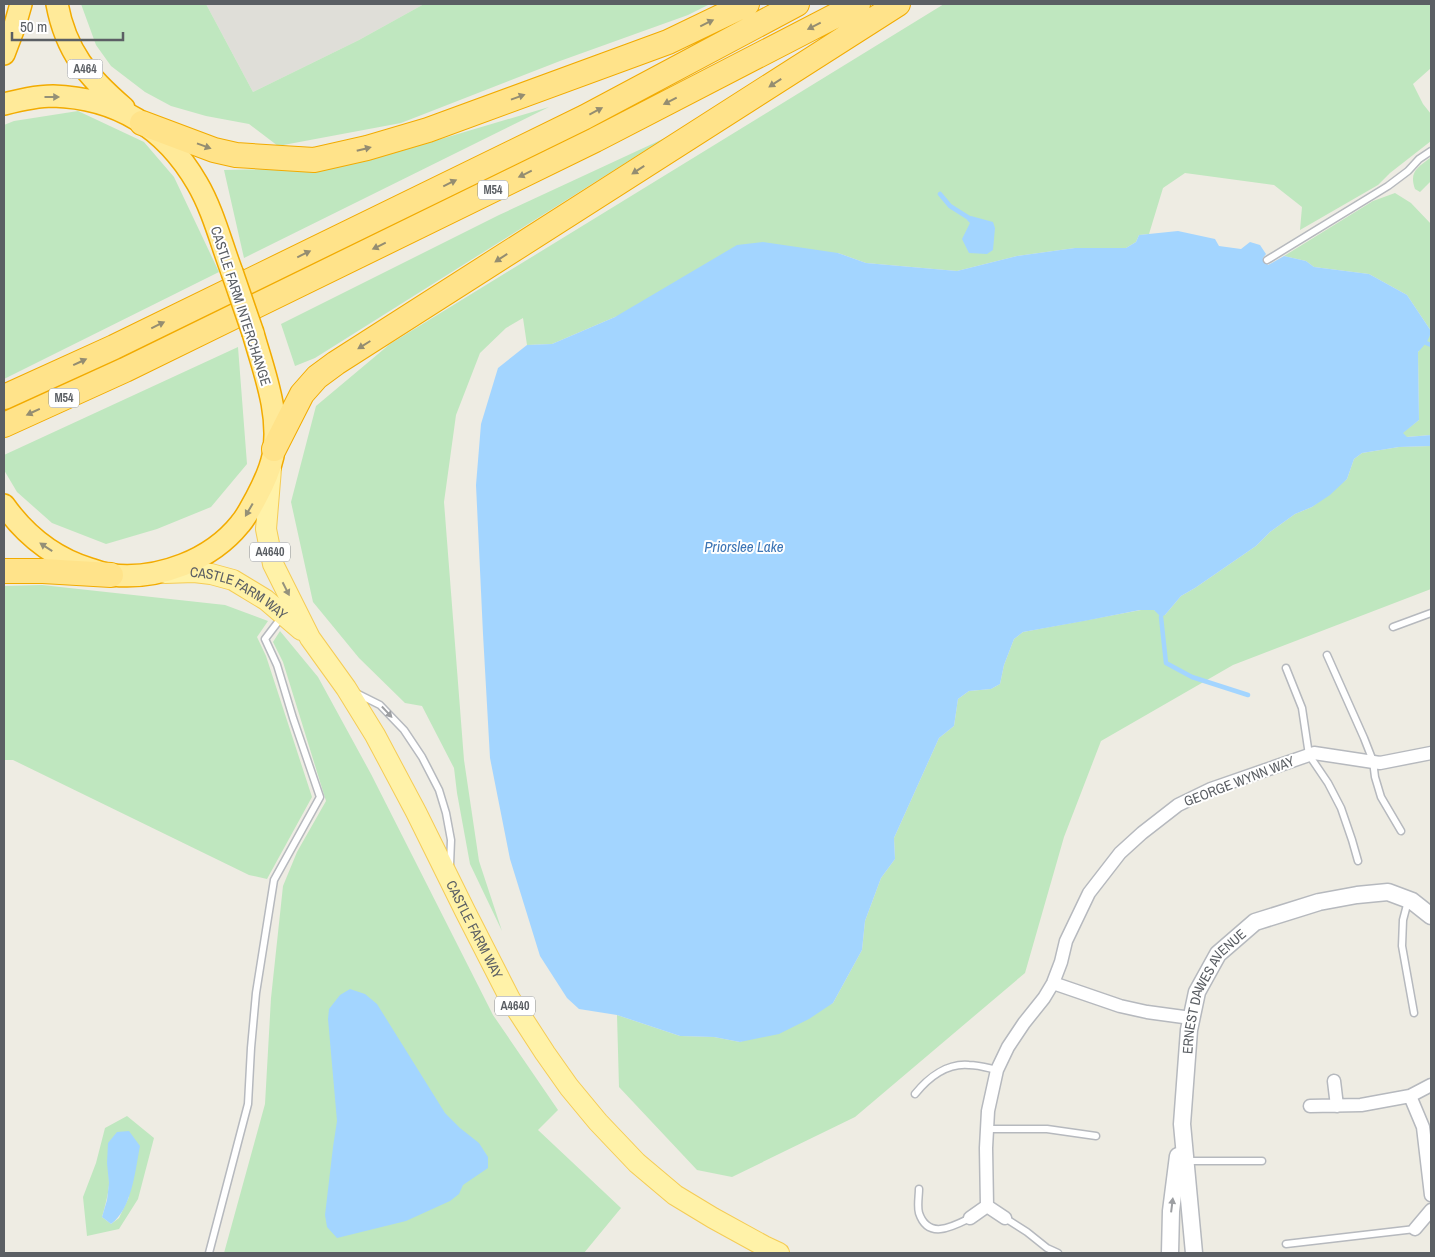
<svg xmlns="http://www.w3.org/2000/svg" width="1435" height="1257" viewBox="0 0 1435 1257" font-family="'Archivo Narrow',sans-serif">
<rect width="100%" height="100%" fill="#eeece3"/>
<path fill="#dfded8" d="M206 4H424L359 40 253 92Z"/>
<path fill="#bfe7bf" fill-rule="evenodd" d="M81 4H206L253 92 359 40 424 4H710L688 15 560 61 401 123 278 146 249 124 206 116 171 106 145 92 111 66 96 45Z
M944 4H1431V68L1413 84 1423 104 1431 114V141L1390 173 1378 185 1300 230 1302 207 1274 185 1185 173 1163 188 1149 234 1139 235 1136 242 1126 248H1075L1017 256 957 271 866 263 838 253 615 317 552 344 527 345 523 318 506 328 480 353 456 415 444 502 464 760 479 861 502 931 470 864 457 793 454 768 422 706 405 703 359 658 313 602 291 502 316 406 390 344Z
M549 107 244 258 224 170 323 168 367 161Z
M78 111 144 142 174 177 219 272 4 379V125L14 121Z
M665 138 315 358 295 366 281 324 499 215Z
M1430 158H1431V181L1420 192 1415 189C1409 172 1417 168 1430 158Z
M1395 193 1411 203 1431 224V331L1407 295 1369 274 1314 267 1306 261 1284 256 1373 201Z
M1431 333V435L1406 437 1402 433 1419 420 1418 352Z
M238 347 247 464 211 507 157 529 106 544 52 523 17 492 4 470V455Z
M1431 446V589L1233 665 1101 741 1064 837 1025 973 855 1117 732 1177 697 1170 619 1087 617 1015 680 1036 714 1037 740 1042 833 1003 862 950 865 921 881 878 895 859 894 838 939 738 954 726 958 699 969 691 991 689 1000 684 1004 665 1014 639 1023 632 1141 610H1154L1165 615 1181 596 1195 588 1256 546 1270 532 1295 514 1312 507 1347 479 1354 459 1362 453 1399 447Z
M42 585 225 605 268 621 257 637 266 656 312 797 267 879 249 875 13 760H4V586Z
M280 631 318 677 371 774 493 1015 558 1110 538 1130 621 1208 584 1253H224L265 1104 271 998 283 886 297 852 326 801 283 662 273 642Z
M127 1116 154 1138 138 1199 119 1229 87 1236 83 1197 96 1163 105 1128ZM108 1143 129 1197 119 1218 111 1224 102 1217C105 1206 108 1196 109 1185 109 1171 108 1157 108 1143Z"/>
<path fill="#a3d5ff" d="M971 216 993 222 995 228 993 250 987 254 969 253 962 239 970 223 967 220Z
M1178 231 1215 239 1219 246 1241 249 1250 242 1260 245 1266 254 1263 258 1268 265 1284 256 1306 261 1314 267 1369 274 1407 295 1431 331C1430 339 1424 346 1418 352L1419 420 1403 433 1407 437 1431 435V446L1399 447 1362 453 1354 459 1347 479 1330 495 1312 507 1295 514 1270 532 1256 546 1195 588 1181 596 1165 615 1161 617 1154 610H1140L1084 621 1023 632 1014 639 1004 665 1000 684 991 689 969 691 958 699 954 726 939 738 894 838 895 859 881 878 865 921 862 950 833 1003 809 1019 779 1034 740 1042 714 1037 680 1036 617 1015 579 1009 567 998 540 956 510 859 490 758 483 634 476 485 481 424 498 368 527 345 552 344 615 317 737 245 763 242 838 253 866 263 957 271 1017 256 1075 248H1126L1136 242 1139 235Z
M350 989 365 994 377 1004 445 1113 460 1128 479 1143 488 1157V1168L463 1185 459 1194 450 1201 406 1221 337 1238 327 1227 325 1215 333 1147 337 1121 328 1019 329 1009 340 995Z
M129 1131 140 1146C135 1171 132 1209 111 1224L102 1217 107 1200 109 1183 107 1163 108 1143 117 1132Z"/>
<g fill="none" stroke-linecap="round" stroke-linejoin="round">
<path stroke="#a3d5ff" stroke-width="4.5" d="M940 194 950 206 969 218
M1426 343 1431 345
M1161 617 1166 663 1192 677 1248 695"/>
<defs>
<path id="service" d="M1267 260 1388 186 1408 171 1419 159 1431 151
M1393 627 1431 613
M1327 655 1364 738 1373 761 1375 777 1381 797 1401 831
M1286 668 1302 708 1309 755 1328 783 1341 808 1352 840 1358 861
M356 693 380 705 404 730 422 757 439 790 446 813 451 840 450 865
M1408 901 1403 920 1402 946 1414 1013
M915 1094C928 1078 947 1063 969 1065 979 1065 988 1068 997 1070
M987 1129H1047L1096 1136
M1186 1161H1262
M919 1189C919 1196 917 1206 919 1213 928 1240 952 1227 970 1218
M1005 1218 1027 1232 1047 1248 1058 1253
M1286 1244 1415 1229
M209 1253 248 1104 251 1048 256 993 274 880 320 797 293 718 277 665 265 639 281 618"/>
<path id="minor" d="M1053 983 1120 1006 1147 1012 1191 1018
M1334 1081 1337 1106
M1410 1096 1423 1127 1431 1195
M1310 1106 1361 1105 1410 1096 1431 1085
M987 1206 986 1148 988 1111 997 1070 1008 1047 1024 1023 1044 998 1053 983 1061 962 1066 941 1089 893 1120 853 1142 833 1178 805 1211 789 1309 755 1314 753 1380 763 1431 753
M970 1218 987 1206 1005 1218
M1415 1229 1431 1210"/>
<g id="tertiary">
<path d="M1170 1253 1171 1211 1178 1156"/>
<path id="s1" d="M1194 1253 1182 1124 1189 1030 1197 992 1218 954 1255 922 1319 902 1357 895 1388 892 1412 901 1431 916"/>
</g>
<g id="primary">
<path id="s2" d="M271 469 266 529 273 564 310 638 346 688 375 735 416 812 465 911 510 999 545 1053 569 1087 598 1122 637 1163 675 1195 713 1218 764 1246 779 1253"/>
<path id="s3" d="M165 573 194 572 211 574 233 580 266 600 301 630"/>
</g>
<path id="trunk" d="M57 4C66 52 88 77 124 108
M4 54 15 25 21 4
M4 104C20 100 36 96 53 96 117 98 165 128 197 183 213 210 221 243 232 272
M4 505C26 536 54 558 90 569 97 571 105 574 112 575 159 580 211 560 240 524 247 516 251 507 256 498 263 485 270 470 273 456 281 415 264 372 253 333"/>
<path id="motorway" d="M142 123 214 150 236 155 314 160 367 148 428 130 668 42 747 4
M4 397 114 347 585 117 797 4
M4 425 125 370 595 140 858 4
M274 449 302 394 317 377 336 363 898 4
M4 571H43L111 575"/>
</defs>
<use href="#service" stroke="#b6b9be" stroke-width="9"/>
<use href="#minor" stroke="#b6b9be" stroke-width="15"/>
<use href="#tertiary" stroke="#b6b9be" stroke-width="19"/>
<use href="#primary" stroke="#f5cc55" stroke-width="22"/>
<use href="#trunk" stroke="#f2ab00" stroke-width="24"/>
<use href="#motorway" stroke="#f2ab00" stroke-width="26"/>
<use href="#service" stroke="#fff" stroke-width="6"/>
<use href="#minor" stroke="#fff" stroke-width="12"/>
<use href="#tertiary" stroke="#fff" stroke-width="16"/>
<use href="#primary" stroke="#fff2a8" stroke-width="20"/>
<use href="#trunk" stroke="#ffea99" stroke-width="21"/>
<use href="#motorway" stroke="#ffe38a" stroke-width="24"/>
<defs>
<path id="trunk-bridge" d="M232 272 253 333"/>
</defs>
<use href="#trunk-bridge" stroke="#f2ab00" stroke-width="24" stroke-linecap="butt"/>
<use href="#trunk-bridge" stroke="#ffea99" stroke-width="21"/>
</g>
<defs><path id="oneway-solid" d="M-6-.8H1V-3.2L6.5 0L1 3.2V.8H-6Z" transform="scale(1.25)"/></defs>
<g fill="#948d71">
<use href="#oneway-solid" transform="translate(707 23) rotate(-26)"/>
<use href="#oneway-solid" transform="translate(814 26) rotate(153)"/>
<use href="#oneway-solid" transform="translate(775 83) rotate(147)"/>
<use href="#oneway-solid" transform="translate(518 97) rotate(-20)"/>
<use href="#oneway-solid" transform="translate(670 101) rotate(153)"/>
<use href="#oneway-solid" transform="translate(596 111) rotate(-28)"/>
<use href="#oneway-solid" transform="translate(204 146) rotate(20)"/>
<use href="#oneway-solid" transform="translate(364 149) rotate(-14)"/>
<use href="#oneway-solid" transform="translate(638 170) rotate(147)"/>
<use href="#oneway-solid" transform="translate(525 174) rotate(154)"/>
<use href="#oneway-solid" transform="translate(450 183) rotate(-26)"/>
<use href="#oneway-solid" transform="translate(379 246) rotate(154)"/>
<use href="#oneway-solid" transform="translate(304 254) rotate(-26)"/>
<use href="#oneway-solid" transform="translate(501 258) rotate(147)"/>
<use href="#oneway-solid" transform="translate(158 325) rotate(-26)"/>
<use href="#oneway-solid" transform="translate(364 345) rotate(148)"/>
<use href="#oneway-solid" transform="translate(80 362) rotate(-25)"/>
<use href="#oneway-solid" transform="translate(33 412) rotate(155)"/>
</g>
<g fill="#949077">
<use href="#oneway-solid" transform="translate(52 97)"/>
<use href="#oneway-solid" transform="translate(249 510) rotate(120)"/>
<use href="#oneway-solid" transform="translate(46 547) rotate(-147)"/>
</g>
<use fill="#94927c" href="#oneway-solid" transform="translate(286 589) rotate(63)"/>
<g fill="#9d9fa2">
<use href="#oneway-solid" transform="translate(387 712) rotate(47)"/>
<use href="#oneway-solid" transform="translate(1172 1205) rotate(-83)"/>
</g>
<g text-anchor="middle" stroke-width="4" stroke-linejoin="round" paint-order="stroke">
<g fill="#fff" stroke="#8c8f92" stroke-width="1">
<rect x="67.5" y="59.5" width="35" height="19" rx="4"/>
<rect x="478" y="180.5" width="30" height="19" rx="4"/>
<rect x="49" y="388.5" width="30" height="19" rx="4"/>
<rect x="250" y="542.5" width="40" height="19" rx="4"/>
<rect x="495" y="996.5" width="40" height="19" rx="4"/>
</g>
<g font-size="12" font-weight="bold" fill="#5b5f64">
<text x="85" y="73">A464</text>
<text x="493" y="194">M54</text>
<text x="64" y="402">M54</text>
<text x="270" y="556">A4640</text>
<text x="515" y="1010">A4640</text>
</g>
<g font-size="14" fill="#5b5f64" stroke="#fff">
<text transform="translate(241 306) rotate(72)" y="5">CASTLE FARM INTERCHANGE</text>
<text dy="5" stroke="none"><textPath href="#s3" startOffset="79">CASTLE FARM WAY</textPath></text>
<text transform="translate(1239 781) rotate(-21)" y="5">GEORGE WYNN WAY</text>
<text dy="5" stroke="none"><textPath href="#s2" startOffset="514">CASTLE FARM WAY</textPath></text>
<text dy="5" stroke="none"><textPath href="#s1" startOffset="270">ERNEST DAWES AVENUE</textPath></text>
</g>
<g font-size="15" font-style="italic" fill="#3c75b5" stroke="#fff">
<text x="744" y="552">Priorslee Lake</text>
</g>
</g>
<rect width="1435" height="1257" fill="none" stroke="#5b5f64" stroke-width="10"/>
<path d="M12 32v8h111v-8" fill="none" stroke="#5b5f64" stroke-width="2.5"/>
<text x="20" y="32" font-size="15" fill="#5b5f64" stroke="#ffffff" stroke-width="4" paint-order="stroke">50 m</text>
</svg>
